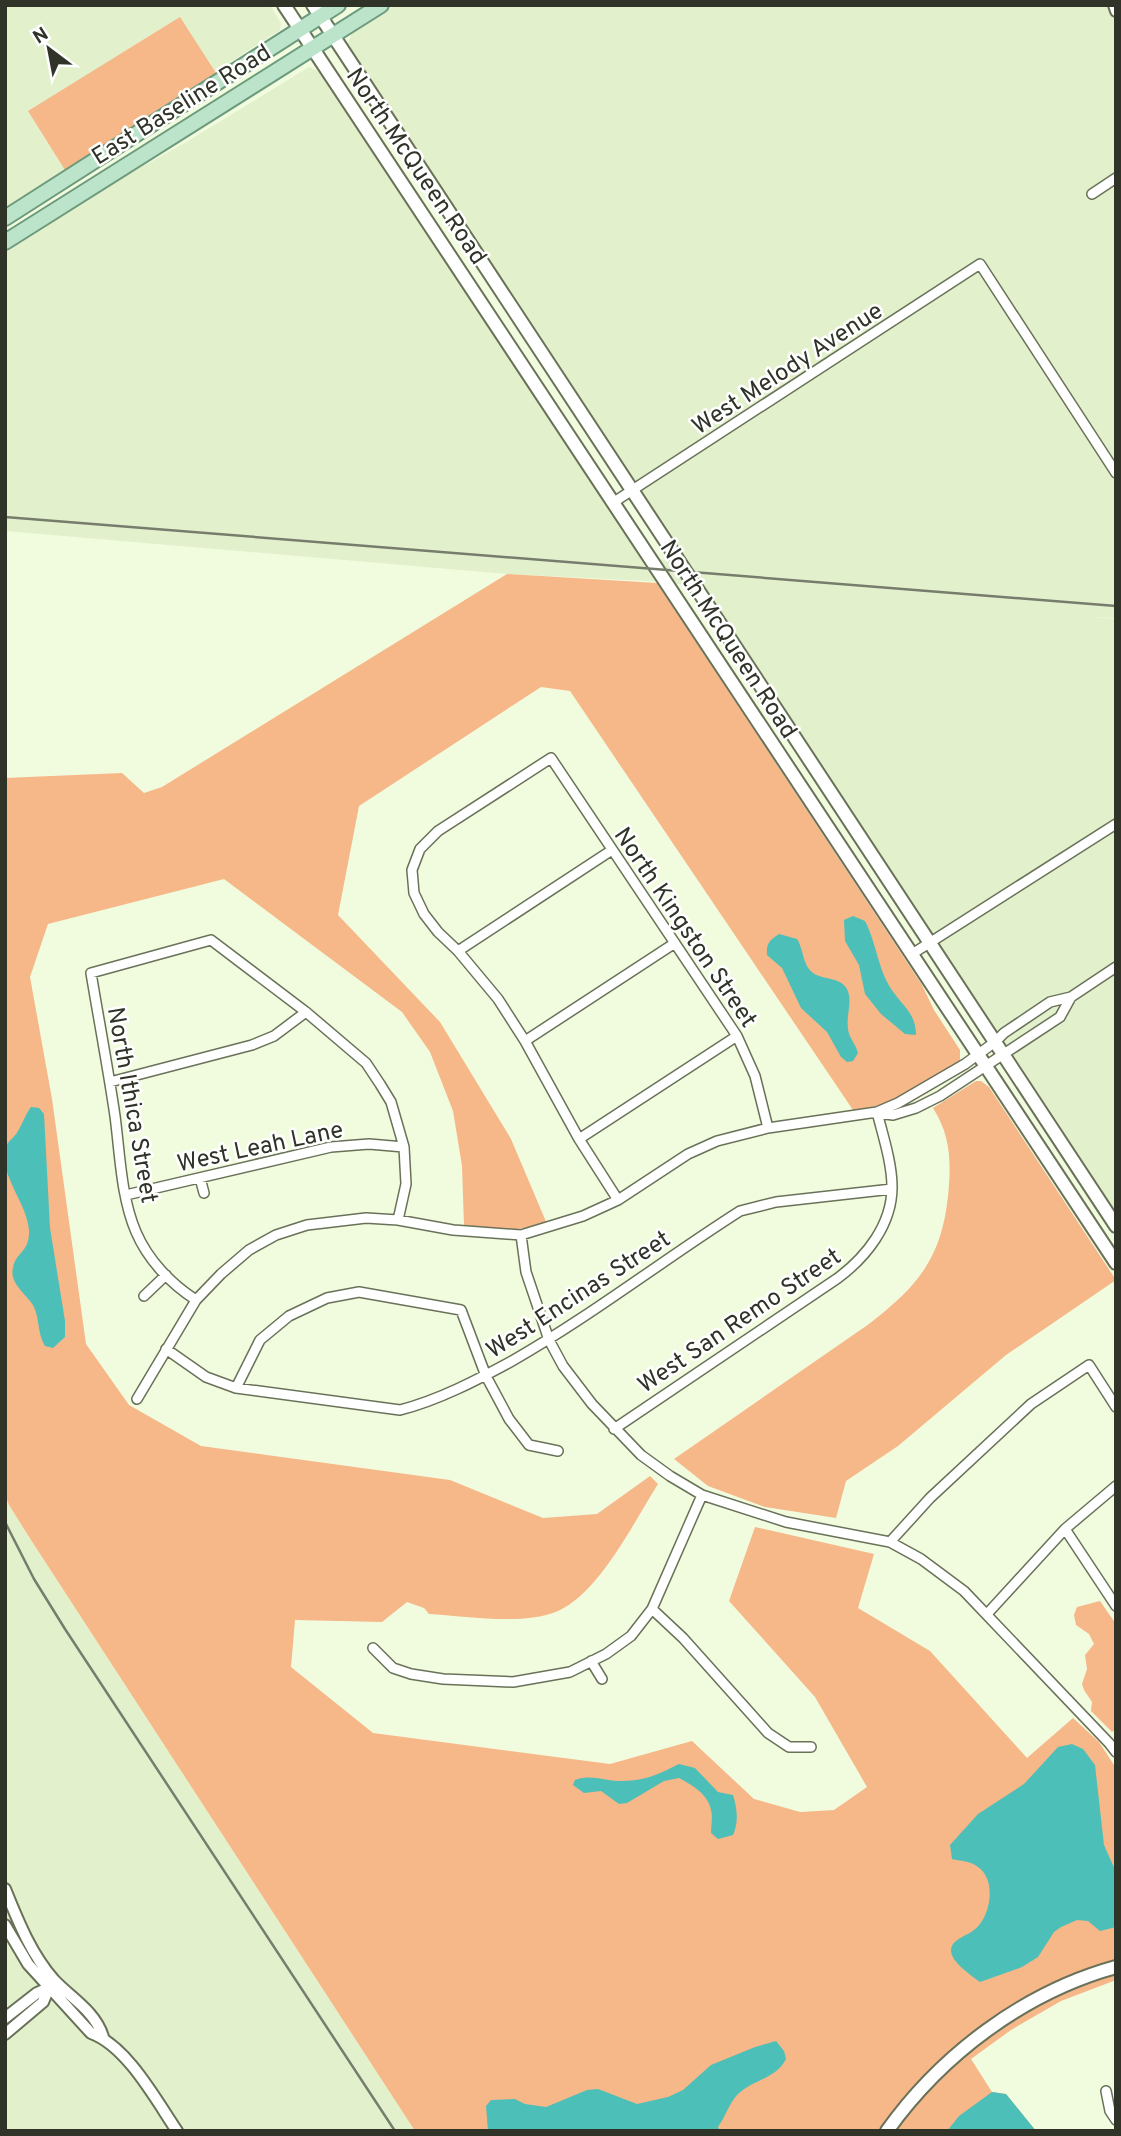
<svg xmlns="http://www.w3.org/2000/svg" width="1121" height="2136" viewBox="0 0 1121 2136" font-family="Overpass,sans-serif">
<rect width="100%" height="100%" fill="#f1fcdf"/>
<path fill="#e3f0cc" d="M5 5H270L281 23 280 30 5 209Z
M395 5H1116V618L1087 617 1116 619V1211L705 587 648 581 507 574 5 531V251L108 186 188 141 309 67 318 71 641 558 687 561 350 50 348 43 352 33Z
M5 1494 9 1505 31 1540 415 2131H5Z"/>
<path fill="#f6b789" d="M180 17 216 73 65 170 28 111Z
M507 574 657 583 922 985 934 1010 960 1050V1062L901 1098 877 1106 853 1110 570 691 541 687 359 806 338 915 440 1022 511 1139 547 1224 505 1231 464 1225 462 1166 453 1111 430 1052 402 1012 224 879 48 924 30 977 52 1099 86 1344 129 1405 201 1446 450 1480 543 1518 597 1514 650 1476 658 1484C634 1522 599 1593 558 1611 524 1626 466 1616 429 1614L424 1608 407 1602 382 1622 295 1620 291 1667 373 1733 610 1764 692 1741 754 1799 800 1812 834 1810 867 1787 815 1697 729 1601 755 1527 874 1554 858 1608 930 1651 1027 1758 1073 1718 1099 1742 1116 1768V1980L1061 2001 1011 2030 971 2059 992 2092 1006 2094 1036 2131H415L31 1540 9 1505 5 1494V778L122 773 144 793 162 787Z
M976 1081H981L989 1087 1116 1280 1006 1355 898 1446 846 1481 836 1518 765 1507 708 1486 674 1459 869 1324C922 1283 944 1254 949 1185 951 1157 949 1133 933 1108Z
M1100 1601 1116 1624V1729L1112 1732 1091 1711 1092 1702 1084 1690 1082 1684 1087 1669 1085 1655 1094 1644 1089 1634 1076 1625 1074 1615 1077 1607Z"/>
<path fill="#4cbfb8" d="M853 916 865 921C877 944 878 972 894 993 905 1008 916 1015 916 1035L905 1034 881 1014 865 994 859 965 845 941 844 920Z
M779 934 797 939C804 950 802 964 813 973 823 980 841 977 847 989 853 1002 846 1014 848 1028 848 1037 856 1044 858 1053L853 1061 847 1062 841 1057 827 1032 801 1008 782 968 767 955C766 943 770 940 779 934Z
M31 1107 39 1108 44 1114 50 1228 65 1321V1337L53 1348 45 1346C37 1333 40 1318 33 1305 26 1294 9 1283 13 1268 16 1251 30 1253 29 1230 27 1203 0 1177 5 1148 7 1142 15 1137 18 1131 23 1123 25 1115 31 1107Z
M1072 1744 1083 1749 1095 1765 1104 1845 1116 1872V1927L1100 1931 1088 1921 1077 1920 1061 1927 1054 1932 1038 1957 1022 1967 980 1982C971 1975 952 1963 951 1951 951 1939 967 1936 974 1930 991 1917 997 1880 978 1867 971 1861 960 1861 952 1859L950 1845 978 1814 1024 1784 1058 1747Z
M679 1764 695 1768 718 1792 733 1795C737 1808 739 1822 733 1835L718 1839 711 1833C711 1826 713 1817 711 1810 708 1794 692 1785 679 1778L664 1781 627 1803 619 1804 601 1791 584 1793 573 1785 575 1780C591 1774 603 1781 620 1781 645 1781 657 1775 679 1764Z
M776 2041 784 2051 786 2059C776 2079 754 2079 738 2094 729 2103 726 2116 718 2127L720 2131H488L486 2106 491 2100 515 2099 525 2104 546 2107 587 2090 598 2089 637 2104 668 2097 683 2090 711 2065 755 2047Z
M992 2092 1006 2094 1036 2131H947L959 2116Z"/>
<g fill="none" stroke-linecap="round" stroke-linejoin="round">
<defs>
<path id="minor" d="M1092 194 1116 178
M614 502 980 264 1116 473
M458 951 612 850
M912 954 1116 824
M525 1041 675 943
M110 1082 252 1045 274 1036 306 1012
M878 1113 893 1115 916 1108 940 1096 1060 1017 1071 997
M579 1139 737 1036
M200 1178 204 1193
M126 1195 331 1147 369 1144 404 1147
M618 1200 579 1139 525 1041 498 999 458 951 438 932 424 914 414 893 412 870 420 849 438 831 551 758 737 1036 755 1076 768 1128
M521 1235 526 1272 549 1340 563 1366 592 1404 641 1455 670 1476 702 1495 786 1522 890 1542 921 1559 964 1591 1109 1743 1116 1752
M144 1296 166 1275
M196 1300C171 1284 148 1260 136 1232 121 1197 120 1154 115 1116 108 1068 99 1021 91 973L211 940 306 1012 366 1063 380 1084 391 1102 404 1147 406 1184 398 1220
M166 1349 206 1377 236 1388 400 1410C439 1400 477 1380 512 1361 591 1316 663 1260 740 1211L776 1202 892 1189
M236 1388 260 1340 289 1316 327 1298 359 1292 461 1310 486 1376 509 1419 529 1445 558 1451
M137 1399 196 1300 221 1274 249 1250 276 1235 307 1225 366 1218 398 1220 453 1230 521 1235 583 1216 618 1200 688 1154 717 1141 768 1128 877 1112 898 1103 965 1064 995 1042 1004 1033 1050 1002 1071 997 1116 967
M614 1429 838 1278C866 1257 892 1225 892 1187 892 1163 883 1136 877 1112
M1065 1529 1116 1606
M890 1542 930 1498 1031 1404 1089 1365 1116 1407
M652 1609 683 1638 768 1733 789 1747H811
M987 1614 1065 1529 1116 1486
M373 1648 393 1668 411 1674 443 1679 513 1682 570 1672 606 1654 631 1636 652 1609 702 1495
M591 1661 602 1679
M1106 2091 1110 2111 1116 2120"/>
<path id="tertiary" d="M1114 5 1116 11
M5 1889C18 1921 31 1954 54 1980 71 1998 96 2012 103 2037
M5 1925 28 1964 91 2033C127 2046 156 2100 177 2131
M5 2018 37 1993 48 1988
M5 2034 43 2002 50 1985"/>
<path id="secondary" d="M284 5 1116 1263
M313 5 1116 1226
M887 2131C942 2054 1025 1992 1116 1967"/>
<path id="primary" d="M5 218 338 5
M5 242 381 5"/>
</defs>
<use href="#minor" stroke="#697259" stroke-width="12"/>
<use href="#tertiary" stroke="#697259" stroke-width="14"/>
<use href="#secondary" stroke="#697259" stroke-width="16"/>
<use href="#primary" stroke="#6d9a7c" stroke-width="18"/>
<use href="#minor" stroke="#fff" stroke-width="9"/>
<use href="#tertiary" stroke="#fff" stroke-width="10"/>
<use href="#secondary" stroke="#fff" stroke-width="12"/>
<use href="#primary" stroke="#bce4cb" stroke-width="14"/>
<path stroke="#777d6c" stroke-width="2.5" d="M5 517 1116 606
M5 1522 34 1579 65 1629 395 2131"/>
</g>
<g text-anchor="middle" stroke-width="5" stroke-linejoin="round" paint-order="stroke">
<g font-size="24" fill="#2f3328" stroke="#fff">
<text transform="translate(181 104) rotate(-32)" y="8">East Baseline Road</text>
<text transform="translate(417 166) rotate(56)" y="8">North McQueen Road</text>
<text transform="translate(787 368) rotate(-33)" y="8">West Melody Avenue</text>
<text transform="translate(729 639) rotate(57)" y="8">North McQueen Road</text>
<text transform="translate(686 927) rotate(56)" y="8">North Kingston Street</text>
<text transform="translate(133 1105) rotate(80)" y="8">North Ithica Street</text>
<text transform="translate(260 1146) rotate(-12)" y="8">West Leah Lane</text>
<text transform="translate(578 1294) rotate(-33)" y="8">West Encinas Street</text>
<text transform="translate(739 1320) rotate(-34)" y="8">West San Remo Street</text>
</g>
</g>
<rect width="1121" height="2136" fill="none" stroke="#2f3328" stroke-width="14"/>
<g transform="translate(49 49) rotate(328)" stroke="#ffffff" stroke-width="5" paint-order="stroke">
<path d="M0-5L12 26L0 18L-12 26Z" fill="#2f3328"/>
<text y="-10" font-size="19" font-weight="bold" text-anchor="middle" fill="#2f3328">N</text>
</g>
</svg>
